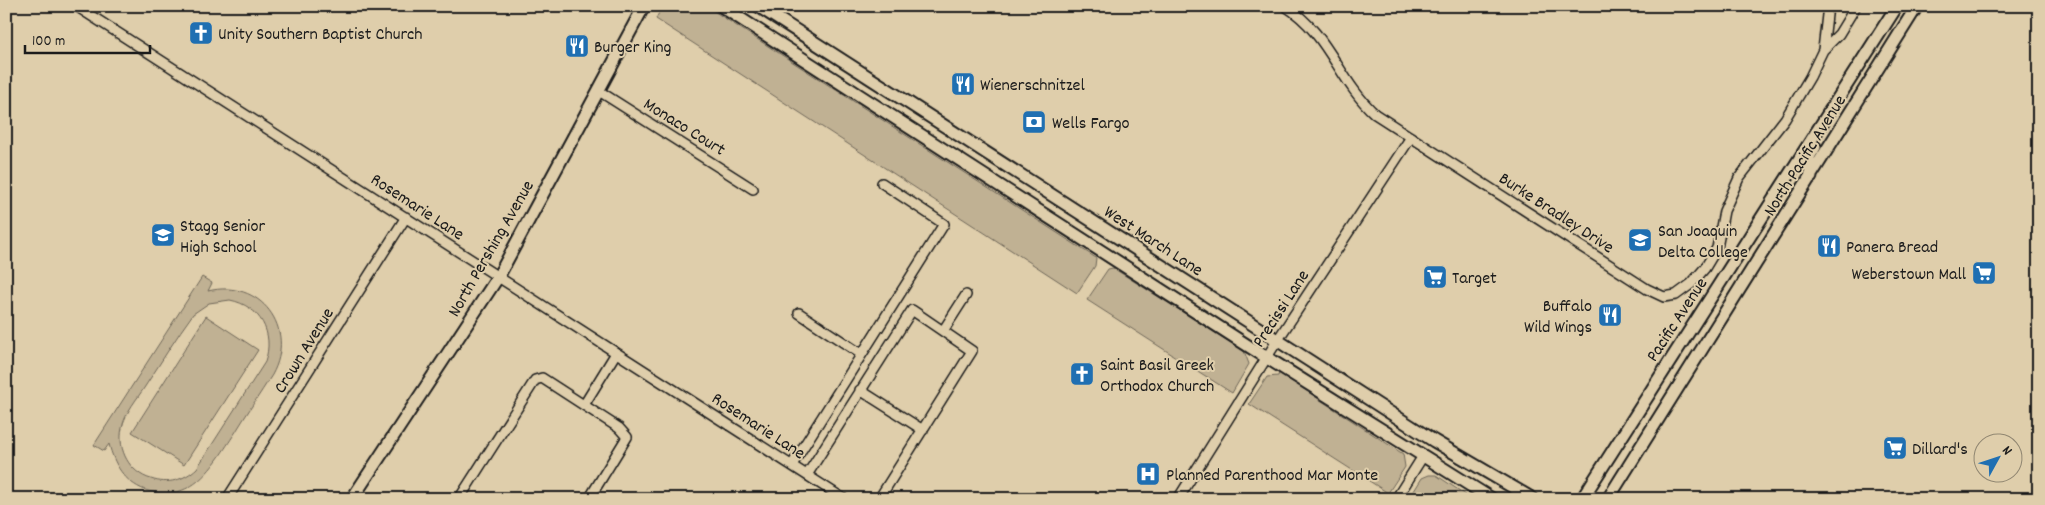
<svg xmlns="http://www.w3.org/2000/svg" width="2045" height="505" viewBox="0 0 2045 505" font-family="Dekko,sans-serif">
<rect width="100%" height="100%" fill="#dfceab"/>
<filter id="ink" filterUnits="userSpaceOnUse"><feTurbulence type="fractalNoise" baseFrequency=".02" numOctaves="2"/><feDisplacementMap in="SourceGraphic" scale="10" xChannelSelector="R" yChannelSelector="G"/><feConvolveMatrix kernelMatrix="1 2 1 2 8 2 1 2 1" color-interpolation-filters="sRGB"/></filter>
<g filter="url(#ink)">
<path fill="#c0b193" stroke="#6e6658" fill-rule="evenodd" d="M662 6H706L1096 258 1095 266 1077 293 656 19Z
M1113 268 1244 351 1249 364 1232 393 1087 300 1108 269Z
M202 277 212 283 208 291C260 278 298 328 272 375 260 394 247 413 235 433 213 466 193 505 145 490 124 482 114 464 109 444L104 451 94 445ZM230 300C260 306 275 333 265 362L197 468C184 480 168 485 151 479 130 473 117 450 122 428 125 412 138 398 146 385 162 361 176 337 193 314L209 303Z
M206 316 258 350 184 465 132 432Z
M1279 373 1403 454 1405 467 1388 493 1249 404 1267 377 1278 376Z
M1429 475H1436L1472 499H1409L1422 478Z"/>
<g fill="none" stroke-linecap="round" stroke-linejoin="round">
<defs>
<path id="minor" d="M76 6 844 499
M1285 6C1329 33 1338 80 1375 114L1647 289 1664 297 1676 295 1691 284 1705 268 1717 248 1724 211 1739 178 1785 119 1810 77 1823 50 1839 34 1856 6
M1823 50 1828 6
M599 91 753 189
M799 313 861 354
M943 331 966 295
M860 390 923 430
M584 405 616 353
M792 465 944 224 882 183
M807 475 912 310 972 351 879 499
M227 499 406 217
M459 499 532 385 535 380 542 378 619 428 627 437 589 499
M1178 499 1277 341 1411 137
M1396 499 1423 456"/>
<path id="major" d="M721 6 1253 349 1492 499
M758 6 1434 441 1533 499
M1811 177 1809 157 1815 147
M352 499 498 277 644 6
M1582 499 1897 6
M1608 499 1917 6"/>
</defs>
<use href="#minor" stroke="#1c1c1c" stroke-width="12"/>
<use href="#major" stroke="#1c1c1c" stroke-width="15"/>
<use href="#minor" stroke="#dfceab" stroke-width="9"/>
<use href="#major" stroke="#dfceab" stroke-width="11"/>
</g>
</g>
<defs>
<symbol id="church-square" viewBox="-11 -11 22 22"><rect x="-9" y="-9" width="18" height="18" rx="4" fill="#1f6fb2" stroke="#dfceab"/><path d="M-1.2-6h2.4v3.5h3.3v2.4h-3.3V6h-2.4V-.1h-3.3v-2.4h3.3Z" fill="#fff"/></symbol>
<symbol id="restaurant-square" viewBox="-11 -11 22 22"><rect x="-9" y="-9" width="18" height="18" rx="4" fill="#1f6fb2" stroke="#dfceab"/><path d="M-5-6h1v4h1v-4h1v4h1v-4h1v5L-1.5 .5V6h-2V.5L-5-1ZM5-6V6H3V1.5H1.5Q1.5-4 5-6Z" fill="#fff"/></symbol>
<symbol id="bank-square" viewBox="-11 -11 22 22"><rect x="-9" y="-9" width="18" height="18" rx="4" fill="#1f6fb2" stroke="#dfceab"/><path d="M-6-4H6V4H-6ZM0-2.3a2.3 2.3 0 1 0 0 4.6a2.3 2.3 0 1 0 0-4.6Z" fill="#fff"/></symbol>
<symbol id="school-square" viewBox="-11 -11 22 22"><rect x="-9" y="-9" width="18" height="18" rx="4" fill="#1f6fb2" stroke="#dfceab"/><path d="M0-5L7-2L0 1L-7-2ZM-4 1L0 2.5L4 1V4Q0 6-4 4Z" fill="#fff"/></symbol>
<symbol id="university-square" viewBox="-11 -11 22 22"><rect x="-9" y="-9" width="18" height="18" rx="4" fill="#1f6fb2" stroke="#dfceab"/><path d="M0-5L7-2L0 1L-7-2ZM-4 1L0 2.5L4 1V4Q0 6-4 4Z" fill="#fff"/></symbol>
<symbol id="supermarket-square" viewBox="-11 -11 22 22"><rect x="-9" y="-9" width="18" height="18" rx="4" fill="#1f6fb2" stroke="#dfceab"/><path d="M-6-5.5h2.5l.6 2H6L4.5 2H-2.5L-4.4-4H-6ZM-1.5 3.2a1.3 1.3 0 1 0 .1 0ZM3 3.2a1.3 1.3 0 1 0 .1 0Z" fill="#fff"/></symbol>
<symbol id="hospital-square" viewBox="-11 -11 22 22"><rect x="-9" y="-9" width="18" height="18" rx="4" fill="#1f6fb2" stroke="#dfceab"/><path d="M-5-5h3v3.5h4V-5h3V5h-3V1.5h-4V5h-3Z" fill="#fff"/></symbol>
</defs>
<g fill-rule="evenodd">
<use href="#church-square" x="187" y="19" width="28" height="28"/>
<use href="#restaurant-square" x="563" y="32" width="28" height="28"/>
<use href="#restaurant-square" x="949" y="70" width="28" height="28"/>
<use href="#bank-square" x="1020" y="108" width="28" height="28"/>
<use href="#school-square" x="149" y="221" width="28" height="28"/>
<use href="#university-square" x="1626" y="226" width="28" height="28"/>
<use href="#restaurant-square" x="1815" y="232" width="28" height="28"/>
<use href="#supermarket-square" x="1970" y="259" width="28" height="28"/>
<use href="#supermarket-square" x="1421" y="263" width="28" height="28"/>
<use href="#restaurant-square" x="1596" y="301" width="28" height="28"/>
<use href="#church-square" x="1068" y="360" width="28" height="28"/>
<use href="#supermarket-square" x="1881" y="434" width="28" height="28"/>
<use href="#hospital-square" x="1134" y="460" width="28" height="28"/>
</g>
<g text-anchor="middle" stroke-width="4" stroke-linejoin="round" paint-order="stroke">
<g font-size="18" fill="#1c1c1c" stroke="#dfceab" text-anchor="start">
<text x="218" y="39">Unity Southern Baptist Church</text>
<text x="594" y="52">Burger King</text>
<text x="980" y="90">Wienerschnitzel</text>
<text x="1052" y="128">Wells Fargo</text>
<text x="180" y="231">Stagg Senior<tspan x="180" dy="21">High School</tspan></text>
<text x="1658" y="236">San Joaquin<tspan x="1658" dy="21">Delta College</tspan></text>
<text x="1846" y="252">Panera Bread</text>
<text x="1966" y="279" text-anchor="end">Weberstown Mall</text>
<text x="1452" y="283">Target</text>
<text x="1592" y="311" text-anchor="end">Buffalo<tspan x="1592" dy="21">Wild Wings</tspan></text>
<text x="1100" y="370">Saint Basil Greek<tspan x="1100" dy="21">Orthodox Church</tspan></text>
<text x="1912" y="454">Dillard's</text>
<text x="1166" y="480">Planned Parenthood Mar Monte</text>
</g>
<g font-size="18" fill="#1c1c1c" stroke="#dfceab">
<text transform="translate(685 126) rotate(32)" y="6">Monaco Court</text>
<text transform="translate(1804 155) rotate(-58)" y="6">North Pacific Avenue</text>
<text transform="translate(418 206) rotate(33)" y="6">Rosemarie Lane</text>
<text transform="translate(1557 212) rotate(33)" y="6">Burke Bradley Drive</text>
<text transform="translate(1154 240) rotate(33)" y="6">West March Lane</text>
<text transform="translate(490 248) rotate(-60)" y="6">North Pershing Avenue</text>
<text transform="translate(1280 308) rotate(-57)" y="6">Precissi Lane</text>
<text transform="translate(1676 319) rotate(-57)" y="6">Pacific Avenue</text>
<text transform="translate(303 350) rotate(-58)" y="6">Crown Avenue</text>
<text transform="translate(759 425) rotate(33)" y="6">Rosemarie Lane</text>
</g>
</g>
<rect width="2045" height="505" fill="none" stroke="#dfceab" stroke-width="25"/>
<rect x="12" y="12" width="2020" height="480" fill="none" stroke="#1c1c1c" stroke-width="2" filter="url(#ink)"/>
<g transform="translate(1998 458) rotate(50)"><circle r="24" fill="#dfceab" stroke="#918772"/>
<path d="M0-4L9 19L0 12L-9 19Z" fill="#1f6fb2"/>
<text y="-8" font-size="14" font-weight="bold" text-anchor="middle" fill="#1c1c1c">N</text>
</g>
<path d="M25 45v8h125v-8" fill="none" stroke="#1c1c1c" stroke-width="2.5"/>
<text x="32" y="45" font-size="15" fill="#1c1c1c" stroke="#dfceab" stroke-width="4" paint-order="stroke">100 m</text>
</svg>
